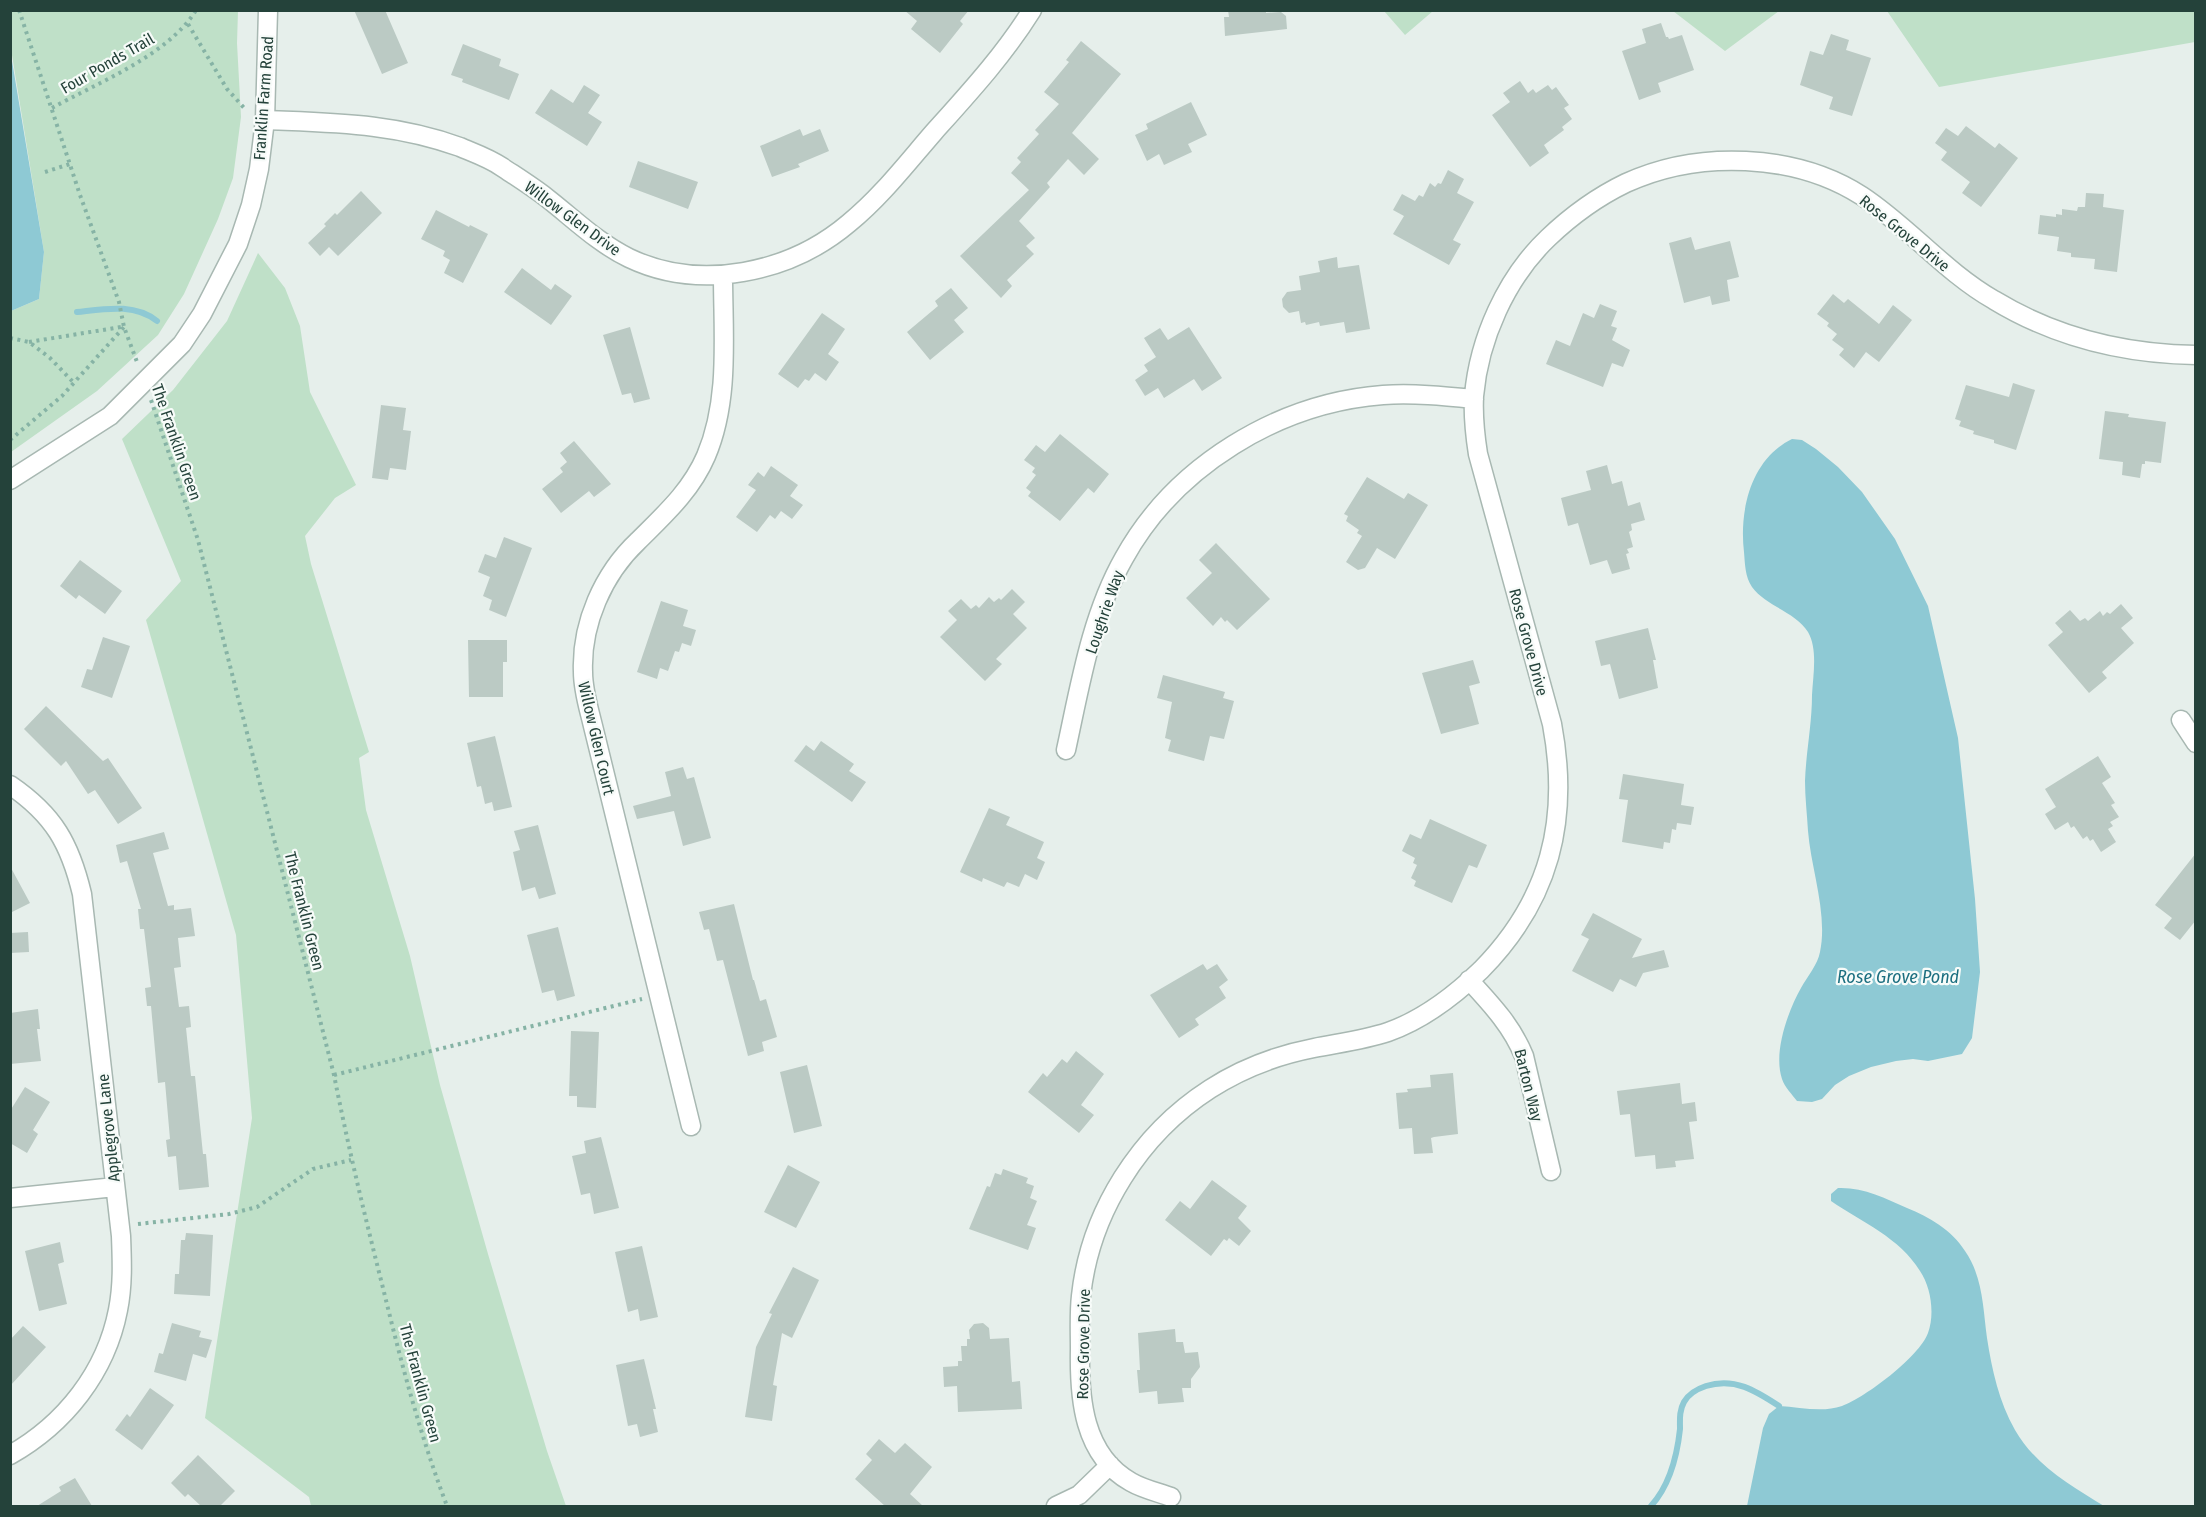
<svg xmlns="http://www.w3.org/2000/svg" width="2206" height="1517" viewBox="0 0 2206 1517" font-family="'Fira Sans Condensed',sans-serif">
<rect width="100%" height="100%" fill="#e6efeb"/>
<path fill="#bfe0c8" d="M11 11H238L237 43 241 117 233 178 218 219 184 294 158 335 97 391 11 452V311L39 299 44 252 11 49Z
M1384 11H1433L1405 35Z
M1673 11H1779L1725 51Z
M1887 11H2195V42L1939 87Z
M258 253 285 288 300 326 310 392 356 485 335 498 305 536 311 564 369 752 359 758 366 810 410 956 440 1085 488 1254 547 1451 566 1506H311L309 1497 205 1418 252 1118 236 935 146 620 181 581 122 439 173 390 227 321Z"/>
<path fill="#8ec9d4" d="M10 49 44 252 39 299 11 311Z
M1792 439 1802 440 1816 449 1838 467 1862 492 1895 539 1928 606 1958 738 1975 899 1980 972 1972 1038 1962 1054 1928 1061 1913 1059 1896 1061 1871 1067 1849 1076 1835 1085 1822 1099 1812 1102 1797 1101C1792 1094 1785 1088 1782 1079 1773 1052 1788 1011 1801 988 1807 977 1818 964 1820 952 1828 914 1811 869 1808 831 1807 814 1805 797 1805 781 1806 752 1812 724 1812 695 1813 676 1818 649 1808 632 1796 612 1767 607 1752 587 1745 577 1745 564 1744 552 1739 510 1751 459 1792 439Z
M1838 1188C1863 1187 1885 1198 1907 1208 1929 1217 1952 1230 1965 1251 1983 1277 1983 1308 1987 1338 1992 1370 1999 1402 2015 1430 2035 1465 2071 1486 2104 1506H1747L1763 1428 1769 1414 1779 1406C1800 1407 1822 1413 1842 1406 1866 1397 1919 1357 1928 1333 1935 1314 1931 1287 1920 1271 1900 1238 1862 1222 1831 1201V1194Z"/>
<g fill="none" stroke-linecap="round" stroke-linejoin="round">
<path stroke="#8ec9d4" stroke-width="6" d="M77 312C105 309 134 303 157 321
M1651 1506C1670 1485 1677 1457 1680 1429 1680 1420 1679 1411 1684 1402 1689 1393 1697 1389 1706 1386 1735 1377 1756 1391 1779 1406"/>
</g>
<path fill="#bbcac4" d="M354 10H385L408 63 382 74Z
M904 10H969L960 21 963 24 940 53 911 29 917 21Z
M1228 10H1266V13L1281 12 1286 16 1287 29 1225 36 1224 17H1229Z
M1661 23 1666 37H1668L1669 39 1682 35 1694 70 1658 83 1661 92 1639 100 1622 51 1646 43 1642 29Z
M1831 34 1849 40 1846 50 1871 58 1852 116 1829 109 1833 97 1800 85 1810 51 1823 55Z
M1081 41 1121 74 1072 133 1099 159 1084 175 1068 159 1047 183 1050 187 1019 221 1035 238 1026 246 1034 254 1007 280 1012 286 1001 298 960 256 1029 190 1011 173 1021 162 1017 158 1039 134 1035 130 1059 104 1044 92 1069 62 1066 60Z
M463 44 501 59 499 66 519 74 509 100 462 82 463 79 451 75Z
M1520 81 1528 93 1533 89 1536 93 1548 85 1552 90 1556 87 1569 105 1564 108 1572 119 1562 127 1564 130 1544 145 1549 153 1530 167 1492 115 1510 102 1503 93Z
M584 85 600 95 588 113 602 122 587 146 535 113 551 89 573 103Z
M1191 102 1207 135 1188 144 1192 152 1164 165 1159 154 1147 161 1135 135 1148 129 1146 124Z
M1966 126 1995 148 1999 143 2018 158 1981 207 1962 193 1970 182 1941 160 1947 152 1935 143 1946 128 1958 136Z
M800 129 803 136 820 129 829 151 798 164 800 167 772 177 760 146Z
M638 161 698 182 688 209 629 187Z
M1448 170 1464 179 1457 193 1474 202 1453 240 1461 244 1449 265 1393 234 1404 216 1393 210 1402 194 1415 201 1419 195 1423 197 1430 183 1435 187 1438 183 1441 184Z
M361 191 382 213 338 256 329 247 320 256 308 243 326 226 324 224 335 213 337 215Z
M2086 193 2104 194 2103 207 2124 210 2117 272 2094 269 2095 259 2071 257V253L2057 251 2059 237 2038 234 2040 215 2056 217V214L2062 215V209L2077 211 2078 207H2085Z
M436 210 469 227 470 225 488 234 463 283 444 273 450 260 443 256 445 251 421 239Z
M1691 237 1695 250 1730 241 1739 277 1727 280 1730 301 1712 305 1710 296 1684 303 1669 243Z
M1337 257 1338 268 1359 265 1370 329 1346 333 1344 322 1320 326 1319 322 1306 325 1305 322 1301 323 1299 311 1289 313 1283 307 1282 299 1287 292 1301 290 1299 276 1320 272 1318 261Z
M522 268 551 290 555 284 572 296 551 325 504 292Z
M951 288 968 308 954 320 964 332 930 360 907 332 938 306 935 301Z
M1833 294 1844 303 1848 299 1879 324 1893 305 1912 320 1879 362 1866 352 1854 368 1839 355 1844 349 1832 340 1837 334 1827 326 1829 323 1817 314Z
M1600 304 1617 311 1611 326 1617 328 1612 340 1630 350 1623 367 1612 363 1603 387 1546 364 1556 340 1570 346 1583 313 1594 318Z
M822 313 845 329 828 354 839 362 826 381 815 373 809 381 805 379 798 388 778 374Z
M630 327 650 399 634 403 631 393 622 395 603 335Z
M1189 327 1222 378 1202 391 1194 379 1164 398 1158 388 1145 396 1135 380 1148 371 1144 365 1156 357 1144 338 1160 328 1168 340Z
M2013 383 2035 390 2016 450 1994 443V440L1973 434 1974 431 1959 426 1961 421 1955 419 1966 385 2009 397Z
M381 405 406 408 403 430 411 431 406 470 390 468 388 480 372 478Z
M2105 411 2129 414 2128 417 2166 422 2161 463 2145 461V464H2142L2140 478 2122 475 2123 462 2099 459Z
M1060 434 1109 474 1094 493 1088 488 1060 521 1028 496 1031 492 1026 488 1036 475 1032 472 1035 468 1024 460 1036 445 1045 452Z
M574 441 611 484 594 497 589 491 561 513 542 489 563 472 560 468 567 462 560 453Z
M1607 465 1612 484 1622 481 1628 506 1640 502 1645 520 1631 524 1632 530 1629 532 1633 547 1627 549 1629 553 1626 554 1630 569 1612 574 1607 560 1590 565 1578 523 1568 526 1561 498 1591 490 1586 471Z
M771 466 798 485 790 496 803 505 792 519 781 511 775 519 770 515 757 532 736 517 756 490 748 485 758 472 764 477Z
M1367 477 1404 499 1408 493 1428 505 1395 559 1377 548 1365 568 1358 570 1346 562 1362 536 1357 533 1359 530 1346 521 1348 516 1344 514Z
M504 537 532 548 506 617 489 610 492 600 483 596 490 577 478 572 485 554 496 558Z
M1216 543 1270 599 1237 630 1227 620 1225 622 1221 617 1213 626 1186 598 1212 573 1199 560Z
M80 560 122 591 105 614 79 595 76 599 60 586Z
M1012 589 1025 602 1013 614 1027 628 996 659 1002 664 985 681 940 637 957 620 948 611 961 599 971 609 976 605 979 608 989 597 994 602 999 598 1001 600Z
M661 601 688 610 683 626 696 630 691 646 682 643 679 652 675 651 668 671 660 668 657 679 637 672Z
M2121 604 2133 618 2121 628 2134 643 2102 672 2107 678 2089 693 2048 645 2063 632 2055 623 2070 610 2080 621 2085 618 2088 621 2100 611 2103 616 2107 612 2110 614Z
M1648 628 1656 660H1653L1658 688 1619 699 1610 664 1601 666 1595 641Z
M103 637 130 646 112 698 81 687 87 669 92 670Z
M468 640H507V662H503V697H469Z
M1473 660 1480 683 1469 686 1479 724 1441 734 1422 673Z
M1163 675 1225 692 1223 698 1234 701 1224 739 1210 736 1204 761 1168 751 1171 740 1165 738 1172 702 1157 698Z
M46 706 103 761 108 758 142 808 118 824 95 790 88 794 66 761 61 766 24 729Z
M495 736 512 807 494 811 492 802 485 804 481 786 477 787 467 743Z
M821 741 854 764 849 771 866 782 852 802 794 761 806 745 814 751Z
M2098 756 2111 777 2102 783 2115 803 2111 805 2119 817 2110 822 2113 826 2108 829 2116 842 2101 852 2093 839 2090 841 2087 836 2083 839 2074 826 2071 828 2068 822 2055 830 2045 814 2056 807 2045 789Z
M683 767 687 779 694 777 711 838 683 846 674 811 637 819 633 806 671 796 665 772Z
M1623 774 1684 784 1681 805 1694 807 1691 825 1677 823 1676 830 1672 829 1670 843 1664 842 1663 849 1622 842 1628 800 1619 799Z
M989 808 1010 817 1006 825 1044 842 1037 858 1045 862 1037 880 1025 874 1019 887 1007 882 1004 887 983 878 982 882 960 872Z
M1430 819 1487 845 1477 868 1469 865 1452 903 1414 886 1416 881 1411 878 1417 865 1413 863 1415 858 1402 851 1410 834 1421 839Z
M538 825 556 894 539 899 535 887 522 891 513 852 520 850 514 831Z
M164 832 169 849 153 853 168 906 174 905V910L191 908 195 936 178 938 181 967 174 968 179 1007 189 1006 191 1027 186 1028 191 1076H195L203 1154H206L209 1187 179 1190 176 1156 168 1157 166 1140 170 1139 165 1082 158 1083 151 1006H147L145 988 151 987 144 929H140L138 909H141L127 861 120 863 116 845Z
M2196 853V920L2180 940 2164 928 2172 918 2155 905Z
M10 866 30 903 10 913Z
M734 904 753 980H754L760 1001 766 999 777 1037 762 1042 764 1051 748 1056 723 960 717 961 709 929 704 930 699 912Z
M1593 913 1642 939 1632 958 1664 950 1669 967 1643 973 1636 987 1620 979 1613 992 1572 971 1589 939 1581 935Z
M558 927 575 996 557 1001 554 990 542 993 527 935Z
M28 932 29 952 10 953V933Z
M1203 964 1207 970 1217 964 1228 980 1219 987 1226 998 1195 1019 1199 1025 1179 1038 1150 995Z
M38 1009 40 1029H37L41 1061 10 1064V1013Z
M571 1031 599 1032 596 1108 577 1107V1096H569Z
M1076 1051 1104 1074 1081 1105 1094 1115 1079 1133 1028 1092 1043 1073 1047 1077 1062 1059 1067 1063Z
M807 1065 822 1126 794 1133 780 1072Z
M1453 1073 1458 1134 1434 1137 1431 1138 1433 1153 1414 1154 1412 1128 1399 1129 1396 1093 1408 1092 1407 1089 1431 1087 1430 1075Z
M1680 1083 1682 1104 1695 1102 1697 1121 1689 1122 1694 1159 1675 1161 1676 1167 1656 1169 1655 1155 1635 1157 1630 1114 1620 1115 1617 1091Z
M25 1087 50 1102 33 1130 38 1134 27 1153 10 1143V1111Z
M601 1137 619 1208 594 1214 590 1193 581 1195 572 1156 586 1153 584 1141Z
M788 1165 820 1182 796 1228 764 1212Z
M1003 1169 1028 1178 1026 1183 1034 1186 1030 1198 1037 1201 1027 1225 1036 1228 1028 1250 969 1229 987 1186 990 1187 995 1173 1001 1175Z
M1212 1180 1247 1206 1238 1218 1251 1231 1239 1246 1229 1238 1227 1241 1224 1239 1211 1256 1165 1220 1180 1201 1190 1209Z
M186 1233 213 1235 210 1296 174 1294 175 1274H179L181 1240H185Z
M60 1242 64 1262 58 1264 67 1304 39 1311 25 1251Z
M642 1246 658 1317 640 1321 638 1309 628 1312 615 1252Z
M793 1267 819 1280 792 1338 782 1333 773 1385 777 1386 772 1421 745 1417 756 1347 772 1314 769 1313Z
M172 1323 201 1331 199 1337 212 1340 206 1358 193 1354 186 1381 154 1372 159 1353 163 1354Z
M983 1323 989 1328 990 1339 1009 1338 1012 1382 1020 1381 1022 1409 958 1412 957 1386 944 1387 943 1367 958 1366V1361H962L961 1346H967V1339H970L969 1330 974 1324Z
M23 1326 46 1347 10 1386V1340Z
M1175 1329 1176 1342H1183L1185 1353 1198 1352 1200 1367 1191 1379V1388H1182L1184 1402 1158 1404 1157 1391 1139 1393 1137 1370H1140L1138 1333Z
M644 1359 656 1409H653L658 1432 640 1437 637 1424 628 1426 616 1365Z
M150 1388 174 1405 142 1450 115 1430 127 1414 130 1417Z
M879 1439 895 1453 905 1443 932 1467 910 1494 923 1506H885L855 1479 872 1460 866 1454Z
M198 1455 235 1491 220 1506H201L188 1494 185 1497 171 1483Z
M75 1478 92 1506H37L61 1491 59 1487Z"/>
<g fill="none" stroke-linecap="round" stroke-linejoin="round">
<defs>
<path id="minor" d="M265 120C334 123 394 123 460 147 474 153 489 158 502 167 517 177 533 187 547 198 574 219 598 243 629 258 700 292 790 273 849 223 881 197 907 163 934 132 969 93 1004 55 1032 10
M2181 720 2196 743
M1066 750C1080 686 1091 616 1124 558 1175 466 1278 403 1383 395 1413 393 1444 396 1474 399
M10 785C54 815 70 844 82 894L121 1236C122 1261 123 1285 118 1310 106 1372 65 1424 10 1455
M1469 980C1491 1004 1512 1026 1524 1056L1551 1171
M691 1126 593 726C589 709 583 691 583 672 581 624 603 574 638 541 664 515 691 491 706 456 730 400 723 335 723 275
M10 1198 115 1187
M1171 1497C1157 1492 1143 1489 1131 1482 1083 1455 1079 1398 1080 1349 1080 1331 1079 1313 1081 1296 1090 1212 1140 1134 1210 1089 1241 1069 1278 1055 1314 1048 1339 1043 1364 1040 1388 1032 1422 1020 1455 995 1481 970 1550 900 1570 820 1552 724L1478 454C1475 435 1473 415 1474 396 1479 339 1506 278 1548 238 1571 216 1597 197 1626 183 1698 150 1795 153 1862 196 1909 227 1945 272 1994 300 2055 337 2125 354 2196 355
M1056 1506 1079 1495 1110 1465"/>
<path id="tertiary" d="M10 480 110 416 182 344 202 314 238 244 251 205 259 169 265 120 268 10"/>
</defs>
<use href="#minor" stroke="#a8b8b2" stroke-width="21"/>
<use href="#tertiary" stroke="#a8b8b2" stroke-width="21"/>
<path stroke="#86b3a5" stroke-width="4" stroke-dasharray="3 4.5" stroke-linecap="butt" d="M19 10 80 195 119 302 124 327 137 362
M188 24 227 89 246 110
M52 108C97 83 169 55 196 10
M45 172 70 164
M10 338 29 342 50 358 74 383
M29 342 121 327
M151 400 198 540 334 1075C348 1146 365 1217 383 1288 401 1362 420 1435 447 1506
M10 440 62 396 124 327
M334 1075 642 999
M138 1224 229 1214 257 1207 313 1169 351 1160"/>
<use href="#minor" stroke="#fff" stroke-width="18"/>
<use href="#tertiary" stroke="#fff" stroke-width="18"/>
</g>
<g text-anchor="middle" stroke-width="4.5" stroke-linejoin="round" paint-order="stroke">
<g font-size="16" fill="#24423a" stroke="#f7fbf9">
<text transform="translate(107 63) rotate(-30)" y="6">Four Ponds Trail</text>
<text transform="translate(263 98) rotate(-86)" y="6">Franklin Farm Road</text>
<text transform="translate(573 218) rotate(36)" y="6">Willow Glen Drive</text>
<text transform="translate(1905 233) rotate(39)" y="6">Rose Grove Drive</text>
<text transform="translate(177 442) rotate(71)" y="6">The Franklin Green</text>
<text transform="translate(1104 612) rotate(-71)" y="6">Loughrie Way</text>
<text transform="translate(1529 642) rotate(75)" y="6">Rose Grove Drive</text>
<text transform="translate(597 738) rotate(77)" y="6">Willow Glen Court</text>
<text transform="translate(305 911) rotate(76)" y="6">The Franklin Green</text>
<text transform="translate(1529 1085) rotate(76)" y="6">Barton Way</text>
<text transform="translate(108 1128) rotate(-96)" y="6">Applegrove Lane</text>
<text transform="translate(1083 1344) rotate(-89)" y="6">Rose Grove Drive</text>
<text transform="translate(421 1383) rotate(75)" y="6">The Franklin Green</text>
</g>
<g font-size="18" font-style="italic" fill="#1c6f80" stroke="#f7fbf9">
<text x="1898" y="983">Rose Grove Pond</text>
</g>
</g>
<rect width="2206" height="1517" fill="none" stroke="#24423a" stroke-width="24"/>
</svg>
